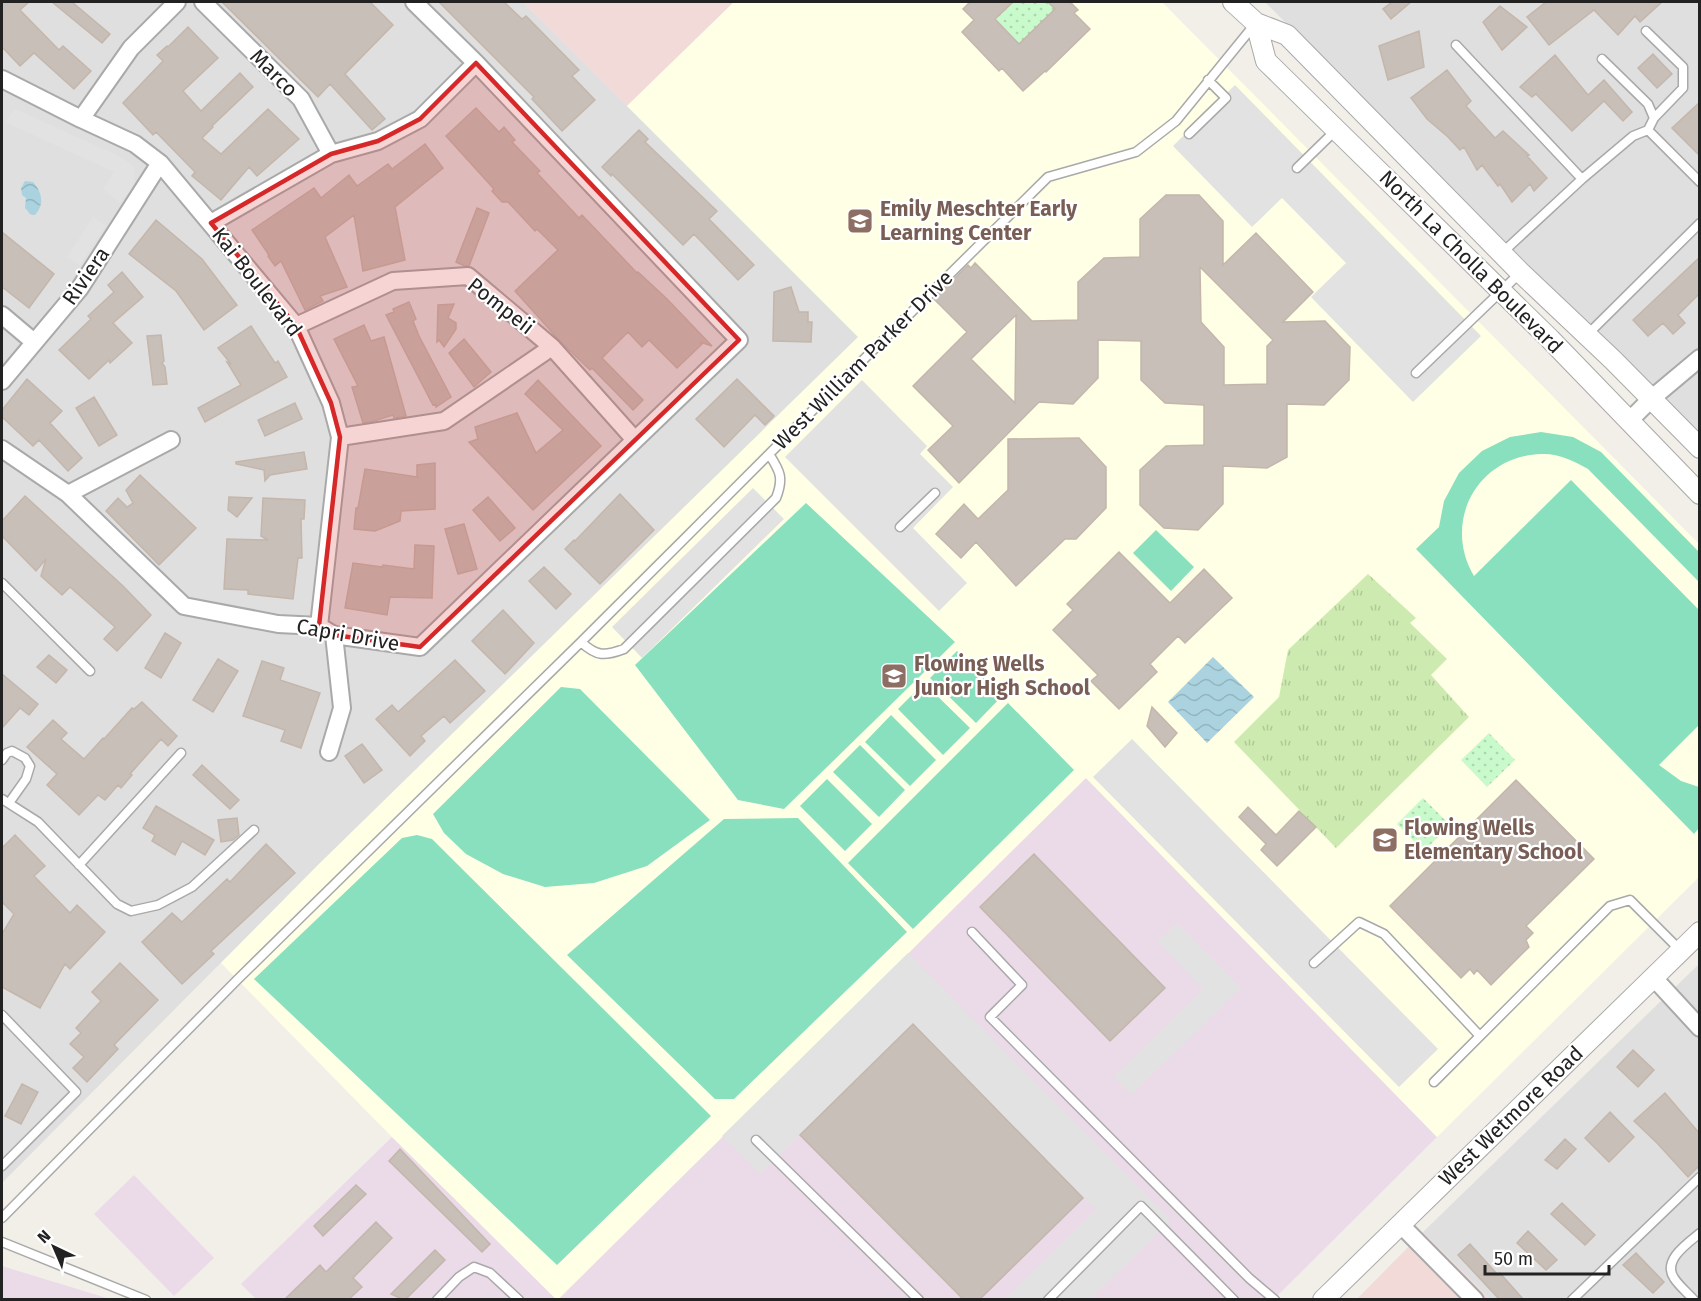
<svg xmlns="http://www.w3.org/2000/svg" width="1701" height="1301" viewBox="0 0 1701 1301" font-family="'Fira Sans',sans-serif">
<defs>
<pattern id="grass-tufts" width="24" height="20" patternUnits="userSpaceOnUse" patternTransform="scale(1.5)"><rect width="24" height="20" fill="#cdebb0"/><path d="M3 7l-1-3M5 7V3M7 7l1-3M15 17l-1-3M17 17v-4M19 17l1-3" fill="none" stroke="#b0c997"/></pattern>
<pattern id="park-dots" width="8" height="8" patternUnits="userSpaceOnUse" patternTransform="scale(1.5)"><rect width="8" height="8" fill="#c8facc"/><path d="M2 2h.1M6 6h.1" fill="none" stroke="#acd6af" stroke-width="1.8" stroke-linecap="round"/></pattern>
<pattern id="water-waves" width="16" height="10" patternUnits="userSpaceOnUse" patternTransform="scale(1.5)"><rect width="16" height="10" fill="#aad3df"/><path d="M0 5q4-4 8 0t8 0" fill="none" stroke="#92b5bf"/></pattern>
</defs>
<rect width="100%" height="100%" fill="#f2efe9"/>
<path fill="#e0dfdf" d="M2 2H523L861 339 318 865 2 1183Z
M1265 2H1699V436Z
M1699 964V1299H1490L1423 1232Z"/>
<path fill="#f2dad9" d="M523 2H734L627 106Z
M1423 1232 1490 1299 1356 1300Z"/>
<path fill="#ebdbe8" d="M1085 777 1437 1137 1274 1299 558 1300Z
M392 1137 556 1299H256L241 1284Z
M134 1175 214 1258 174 1296 94 1214Z
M2 1266 110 1299H2Z"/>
<path fill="#ffffe5" d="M734 2H1162L1699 544V877L1437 1137 1086 778 558 1299H556L392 1137 221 963 318 865 858 337 627 106Z"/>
<path fill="url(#grass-tufts)" d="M1368 574 1416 618 1410 623 1447 659 1431 675 1469 717 1336 848 1234 742 1279 697 1288 650Z"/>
<path fill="url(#park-dots)" d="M993 2H1002L1007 7 1013 2H1048L1055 9 1019 44 986 9Z
M1489 733 1515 760 1487 787 1461 760Z
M1423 798 1450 825 1424 851 1397 824Z"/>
<path fill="#88e0be" d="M1541 432 1573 437 1601 452 1699 552V582L1588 469C1574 461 1558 453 1541 454 1477 456 1442 522 1474 576L1571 480 1699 610V725L1659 765 1681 781 1699 787V828L1694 834 1416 549 1439 527 1444 501 1459 473 1482 451 1510 437Z
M806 503 955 642 784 809 738 800 635 665Z
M1156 530 1194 567 1171 591 1133 553Z
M957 651 1002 696 976 723 930 678Z
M924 683 970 728 943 755 898 709Z
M561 687 580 689 710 820 647 866 594 883 545 887 503 874 466 854 444 833 433 814Z
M1008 703 1074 770 913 929 848 863Z
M891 715 936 760 910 786 865 742Z
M860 745 905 790 879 817 833 772Z
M827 779 872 824 845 851 800 806Z
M798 818 907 932 734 1099H715L567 955 724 819Z
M417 835 432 839 711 1116 557 1265 254 979 402 838Z"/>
<path fill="#e2e2e2" d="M1235 85 1481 336 1413 402 1311 297 1346 263 1282 198 1252 227 1173 146Z
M15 109 121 157 131 164 135 171 134 185 120 203 103 189 114 172 5 122Z
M93 217 106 226 80 265 67 257Z
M862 380 927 446 920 454 953 487 913 528 967 583 939 611 785 457Z
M753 488 784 519 642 658 612 627Z
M1132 739 1438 1049 1399 1087 1093 777Z
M1177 923 1241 988 1131 1095 1114 1077 1203 989 1157 942Z
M908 953 1171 1220 1090 1299H1005L1096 1210 913 1024 760 1174 722 1136Z"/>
<path fill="url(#water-waves)" d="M25 181 33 182C42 192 45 204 35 215L30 214 25 208 26 198 22 195 21 188Z
M1213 657 1254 697 1207 743 1168 702Z"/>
<path fill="#c7bfb8" stroke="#c4b6ab" stroke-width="1.5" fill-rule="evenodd" d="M2 2H29L20 10 59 50 63 46 91 71 74 89 34 53 20 66 2 47Z
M52 2H72L110 34 102 43Z
M222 2H370L393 25 345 74 385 119 372 130 330 84 318 97Z
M439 2H504L522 19 526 16 579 70 572 76 595 100 562 131 532 99 534 97Z
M970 2H1013L995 19 1019 44 1055 9 1048 2H1070L1078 10 1074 13 1090 29 1046 72 1045 71 1023 91 1002 68 999 71 962 32 974 20 963 9Z
M1392 2H1411L1391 19 1383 9Z
M1546 2H1662L1640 22 1635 16 1618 35 1594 10 1549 45 1527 17Z
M1500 6 1527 27 1502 50 1483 22Z
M188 27 218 58 183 91 201 111 240 73 253 87 212 126 213 127 202 138 221 154 268 109 299 139 257 176 249 167 221 200 192 176 195 172 156 132 153 135 123 103 163 61 157 55 167 46 168 47Z
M1419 31 1424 67 1388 80 1379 46Z
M1653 54 1672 74 1657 88 1638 68Z
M1555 55 1588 95 1604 80 1632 112 1623 121 1604 101 1572 131 1536 94 1532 97 1520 87Z
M1447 70 1471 101 1466 106 1495 138 1503 131 1529 155 1527 156 1547 178 1534 191 1530 184 1512 202 1500 184 1498 186 1482 165 1477 170 1464 147 1460 150 1448 137 1427 119 1411 98Z
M1700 102V156L1672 128Z
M476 108 499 132 504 127 515 140 512 142 540 171 537 173 579 218 582 215 637 273 638 272 666 298 712 346 700 342 702 344 677 368 649 340 642 347 628 332 602 358 643 400 633 410 592 368 590 370 559 340 515 291 558 250 537 229 535 231 508 202H502L492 191 494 189 446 136Z
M639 130 648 139 645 142 717 211 709 219 754 265 738 280 694 234 683 245 612 174 611 176 602 167Z
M425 144 443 168 395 207 405 260 363 271 354 215 325 237 347 287 320 296 323 301 305 310 281 261 275 266 268 256 269 255 252 230 314 188 321 198 349 175 357 186 388 164 392 169Z
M1166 195H1199L1223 221V265L1256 233 1313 292 1283 322 1325 321 1350 347 1349 380 1324 405 1287 404V457L1267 468 1223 466V504L1198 530 1164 528 1140 505V470L1166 446 1204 445V405L1165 403 1141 380V341L1098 340V378L1073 404 1039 402 959 483 928 450 953 426 913 386 967 332 934 299 968 265 971 268 975 263 1032 321 1078 320V282L1104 258 1140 257V219ZM1200 267 1273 340 1267 346V384L1224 385V347L1201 322ZM1016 315 1015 403 971 359Z
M477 208 489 213 469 266H465L456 262Z
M156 220 202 259 237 305 204 330 176 291 129 254Z
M2 232 54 274 29 308 2 287Z
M1700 257V293L1678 315 1685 323 1673 334 1663 323 1648 336 1633 320Z
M122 272 143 297 113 323 132 343 110 363 109 360 89 379 59 350 91 319 88 316 114 292 108 285Z
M791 287 799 312H808V322H812L811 342 773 341 774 292Z
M409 302 416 319 413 321 419 336 451 397 436 407V404L433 405 386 315 394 312 393 309Z
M454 304 448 318 456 323V329L444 347 439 340 437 342 438 305Z
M364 325 371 341 384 337 406 416 394 418 393 415 374 421 363 423 352 387 358 386 334 339Z
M251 326 275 363 278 361 287 377 205 422 198 408 241 385 227 362 231 364 218 348Z
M161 335 164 361 162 363 165 367 167 384 153 385 147 336Z
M464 339 491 372 474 387 449 353Z
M27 379 62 411 50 423 82 458 68 471 39 440 33 446 2 417V410Z
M737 379 774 416 765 425 755 415 724 447 696 419Z
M538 380 601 446 533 510 469 442 478 439 475 427 517 413 536 453 563 430 525 394Z
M94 397 117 435 99 446 76 408Z
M295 403 302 419 265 436 258 420Z
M1079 438 1106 467V508L1076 539H1065L1016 586 976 542 961 558 936 534 964 504 978 519 1008 490V439Z
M304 452 307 469 270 475 265 481 264 470 236 464V462Z
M435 463V509L401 511 400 521 375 531 354 529 356 508H358L365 469 417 477V465Z
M140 475 196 528 159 565 106 511 118 498 127 507 133 503 126 490Z
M620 494 654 530 600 584 565 549 574 540 575 541Z
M25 496 123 586 151 615 117 651 104 639 115 627 70 587 62 595 41 576 46 559 36 571 2 536V521Z
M229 497 252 498 237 517 228 510Z
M488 497 515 528 500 541 473 510Z
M263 498 305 500 304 519H301L302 558H298L293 599 248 594V590L224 589 227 539 268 540 261 536Z
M464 524 477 569 458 574 445 529Z
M415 545 434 546 432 598 390 597 387 615 345 608 353 563 382 567 383 565 414 569Z
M1119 552 1170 603 1204 569 1232 598 1185 643 1178 636 1150 664 1157 672 1119 709 1091 681 1098 675 1053 630 1073 610 1067 604Z
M544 567 571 594 556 609 529 581Z
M503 610 534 643 505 674 472 641Z
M165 633 181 643 161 678 145 668Z
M49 655 67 670 56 683 37 667Z
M218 659 238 671 213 712 193 700Z
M455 660 485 691 450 723 444 716 421 736 425 741 410 756 376 719 392 705 398 712Z
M262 661 284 668 280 680 320 693 301 748 281 741 285 730 243 716Z
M2 674 38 704 29 715 20 708 2 728Z
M142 702 177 736 168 746 161 739 130 774 132 775 121 788 118 785 105 800 98 795 79 815 47 785 57 774 27 747 53 720 67 733 61 739 84 759 103 738 104 739 132 708 134 709Z
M1152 707 1177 733 1165 747 1147 726Z
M362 744 382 770 364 783 345 756Z
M202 765 239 800 230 809 193 775Z
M1516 780 1594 859 1526 926 1533 933 1526 940 1529 947 1491 985 1477 970 1474 974 1470 969 1461 978 1390 906Z
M156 806 214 840 205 855 182 841 175 855 152 841 155 835 143 828Z
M1248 807 1276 835 1299 811 1316 827 1277 866 1261 850 1266 844 1239 817Z
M237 818 239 835 233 840 221 842 218 820Z
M15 835 45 866 34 876 70 913 77 905 105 932 70 969 65 964 40 1008 2 987V934L14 914 2 902V848Z
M266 844 295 873 211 951 214 954 182 984 142 942 172 913 182 922 227 879 230 882Z
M1034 854 1165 988 1110 1041 980 907Z
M120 963 158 1000 114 1045 118 1049 87 1082 73 1068 84 1057 70 1044 81 1033 76 1028 101 1001 92 992Z
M913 1024 1083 1198 980 1299H963L800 1135Z
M1633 1050 1654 1070 1638 1087 1617 1067Z
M22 1084 38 1092 21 1124 5 1116Z
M1665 1093 1700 1134V1165L1688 1177 1657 1143 1634 1121Z
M1610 1112 1634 1137 1609 1162 1585 1138Z
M1565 1139 1576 1149 1557 1169 1545 1160Z
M400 1149 490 1244 482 1252 389 1161Z
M356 1185 366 1194 323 1236 314 1226Z
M1562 1203 1595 1235 1585 1245 1551 1214Z
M376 1222 392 1238 353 1278 362 1287 349 1299H285L320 1265 326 1272Z
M1528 1231 1557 1260 1546 1270 1517 1243Z
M1470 1244 1498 1275 1500 1273 1523 1299H1499L1458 1255Z
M435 1250 445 1260 406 1299H402L391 1294Z
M1636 1253 1664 1282 1653 1293 1623 1265Z"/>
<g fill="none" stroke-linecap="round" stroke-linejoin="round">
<defs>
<path id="service" d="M1646 31 1683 67V88L1654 118
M1456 45 1582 179 1502 253
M1602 59 1648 104 1654 118 1648 130
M1189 134 1226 98 1208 80
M1297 168 1336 130
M1582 179 1633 136 1648 130 1700 182
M1587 335 1700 223
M1416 373 1520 273
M769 454C780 471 784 478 776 498L624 649C605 656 597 657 581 642L600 623C686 537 772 452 858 365L1048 177 1136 152 1176 121 1255 24
M900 527 935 493
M2 583 90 671
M2 760 7 753 12 751 25 758 30 766 26 779 9 803
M2 799 38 822 117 904 131 911 158 905 192 887 254 830
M79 865 181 753
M972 932 1022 985 990 1017 1249 1278 1275 1300
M1314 963 1359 922 1384 934 1479 1035
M2 1015 76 1092 2 1166
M1434 1082 1610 906 1630 900 1680 950
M756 1140 919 1300
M2 1218 237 980 581 642
M2 1242 146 1300
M437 1300 459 1277 474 1267 490 1273 519 1300
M1048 1300 1141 1206 1234 1300
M1572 1300 1700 1177
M1694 1300C1688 1293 1679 1286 1674 1278 1662 1260 1688 1243 1700 1233"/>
<path id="minor" d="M203 2 301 99 331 154
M2 79 81 119 135 144 160 163 296 326 331 403 340 437 319 626
M81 119 131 48 177 2
M211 223 331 154 378 141 420 119 476 63
M2 315 34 342
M296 326 393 281 468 276 552 347 635 440
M2 381 80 288 160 163
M1629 421 1651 399 1700 358
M340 437 444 421 552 347
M2 449 68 494 184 606 278 624 319 626 334 635 420 647 739 340 476 63 414 2
M68 494 171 440
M329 752 342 708 334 635
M1653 977 1700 1028
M1400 1224 1475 1300"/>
<path id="tertiary" d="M1233 2 1256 23 1287 35 1520 272 1613 360 1700 448
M1256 23 1266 61 1550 339 1700 494
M1323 1300 1700 932"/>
</defs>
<use href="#service" stroke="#a9a9a9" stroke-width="11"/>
<use href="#minor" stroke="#a9a9a9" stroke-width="20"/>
<use href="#tertiary" stroke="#a9a9a9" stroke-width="22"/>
<use href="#service" stroke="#fff" stroke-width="8"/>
<use href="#minor" stroke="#fff" stroke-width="16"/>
<use href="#tertiary" stroke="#fff" stroke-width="20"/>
</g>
<path fill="#d62828" fill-opacity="0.2" stroke="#d62828" stroke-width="4.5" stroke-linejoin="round" d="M476 63 739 340 420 647 334 635 319 626 340 437 331 403 296 326 211 223 331 154 378 141 420 119Z"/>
<defs>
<symbol id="school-square" viewBox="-11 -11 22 22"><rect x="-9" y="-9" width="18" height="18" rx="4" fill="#8d6e63" stroke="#fff"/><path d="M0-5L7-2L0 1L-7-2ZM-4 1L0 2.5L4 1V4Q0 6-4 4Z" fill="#fff"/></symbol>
</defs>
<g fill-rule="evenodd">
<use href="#school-square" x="845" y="206" width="30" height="30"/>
<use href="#school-square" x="879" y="661" width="30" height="30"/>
<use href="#school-square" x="1370" y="825" width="30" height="30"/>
</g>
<g text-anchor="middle" stroke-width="4.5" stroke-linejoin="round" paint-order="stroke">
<g font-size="21" fill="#222" stroke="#fff">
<text transform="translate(274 73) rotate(45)" y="7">Marco</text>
<text transform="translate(1471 262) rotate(45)" y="7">North La Cholla Boulevard</text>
<text transform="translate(86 276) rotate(-55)" y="7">Riviera</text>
<text transform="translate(257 282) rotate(52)" y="7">Kai Boulevard</text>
<text transform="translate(501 306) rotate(38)" y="7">Pompeii</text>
<text transform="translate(863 360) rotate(-45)" y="7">West William Parker Drive</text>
<text transform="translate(348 635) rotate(10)" y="7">Capri Drive</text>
<text transform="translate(1511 1116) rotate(-44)" y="7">West Wetmore Road</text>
</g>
<g font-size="21" font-weight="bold" fill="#785e54" stroke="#fff" text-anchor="start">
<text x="880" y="216">Emily Meschter Early<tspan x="880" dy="24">Learning Center</tspan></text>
<text x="914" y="671">Flowing Wells<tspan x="914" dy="24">Junior High School</tspan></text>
<text x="1404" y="835">Flowing Wells<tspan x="1404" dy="24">Elementary School</tspan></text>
</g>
</g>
<rect width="1701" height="1301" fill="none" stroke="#222222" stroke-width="6"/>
<g transform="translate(54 1247) rotate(316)" stroke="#ffffff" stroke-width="4.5" paint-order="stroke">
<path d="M0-4.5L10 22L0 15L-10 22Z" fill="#222222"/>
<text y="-9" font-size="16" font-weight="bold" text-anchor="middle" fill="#222222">N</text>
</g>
<path d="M1485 1265v9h124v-9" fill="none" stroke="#222222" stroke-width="3"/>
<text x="1494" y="1265" font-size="18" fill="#222222" stroke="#ffffff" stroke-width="4.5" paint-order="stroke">50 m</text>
</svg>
